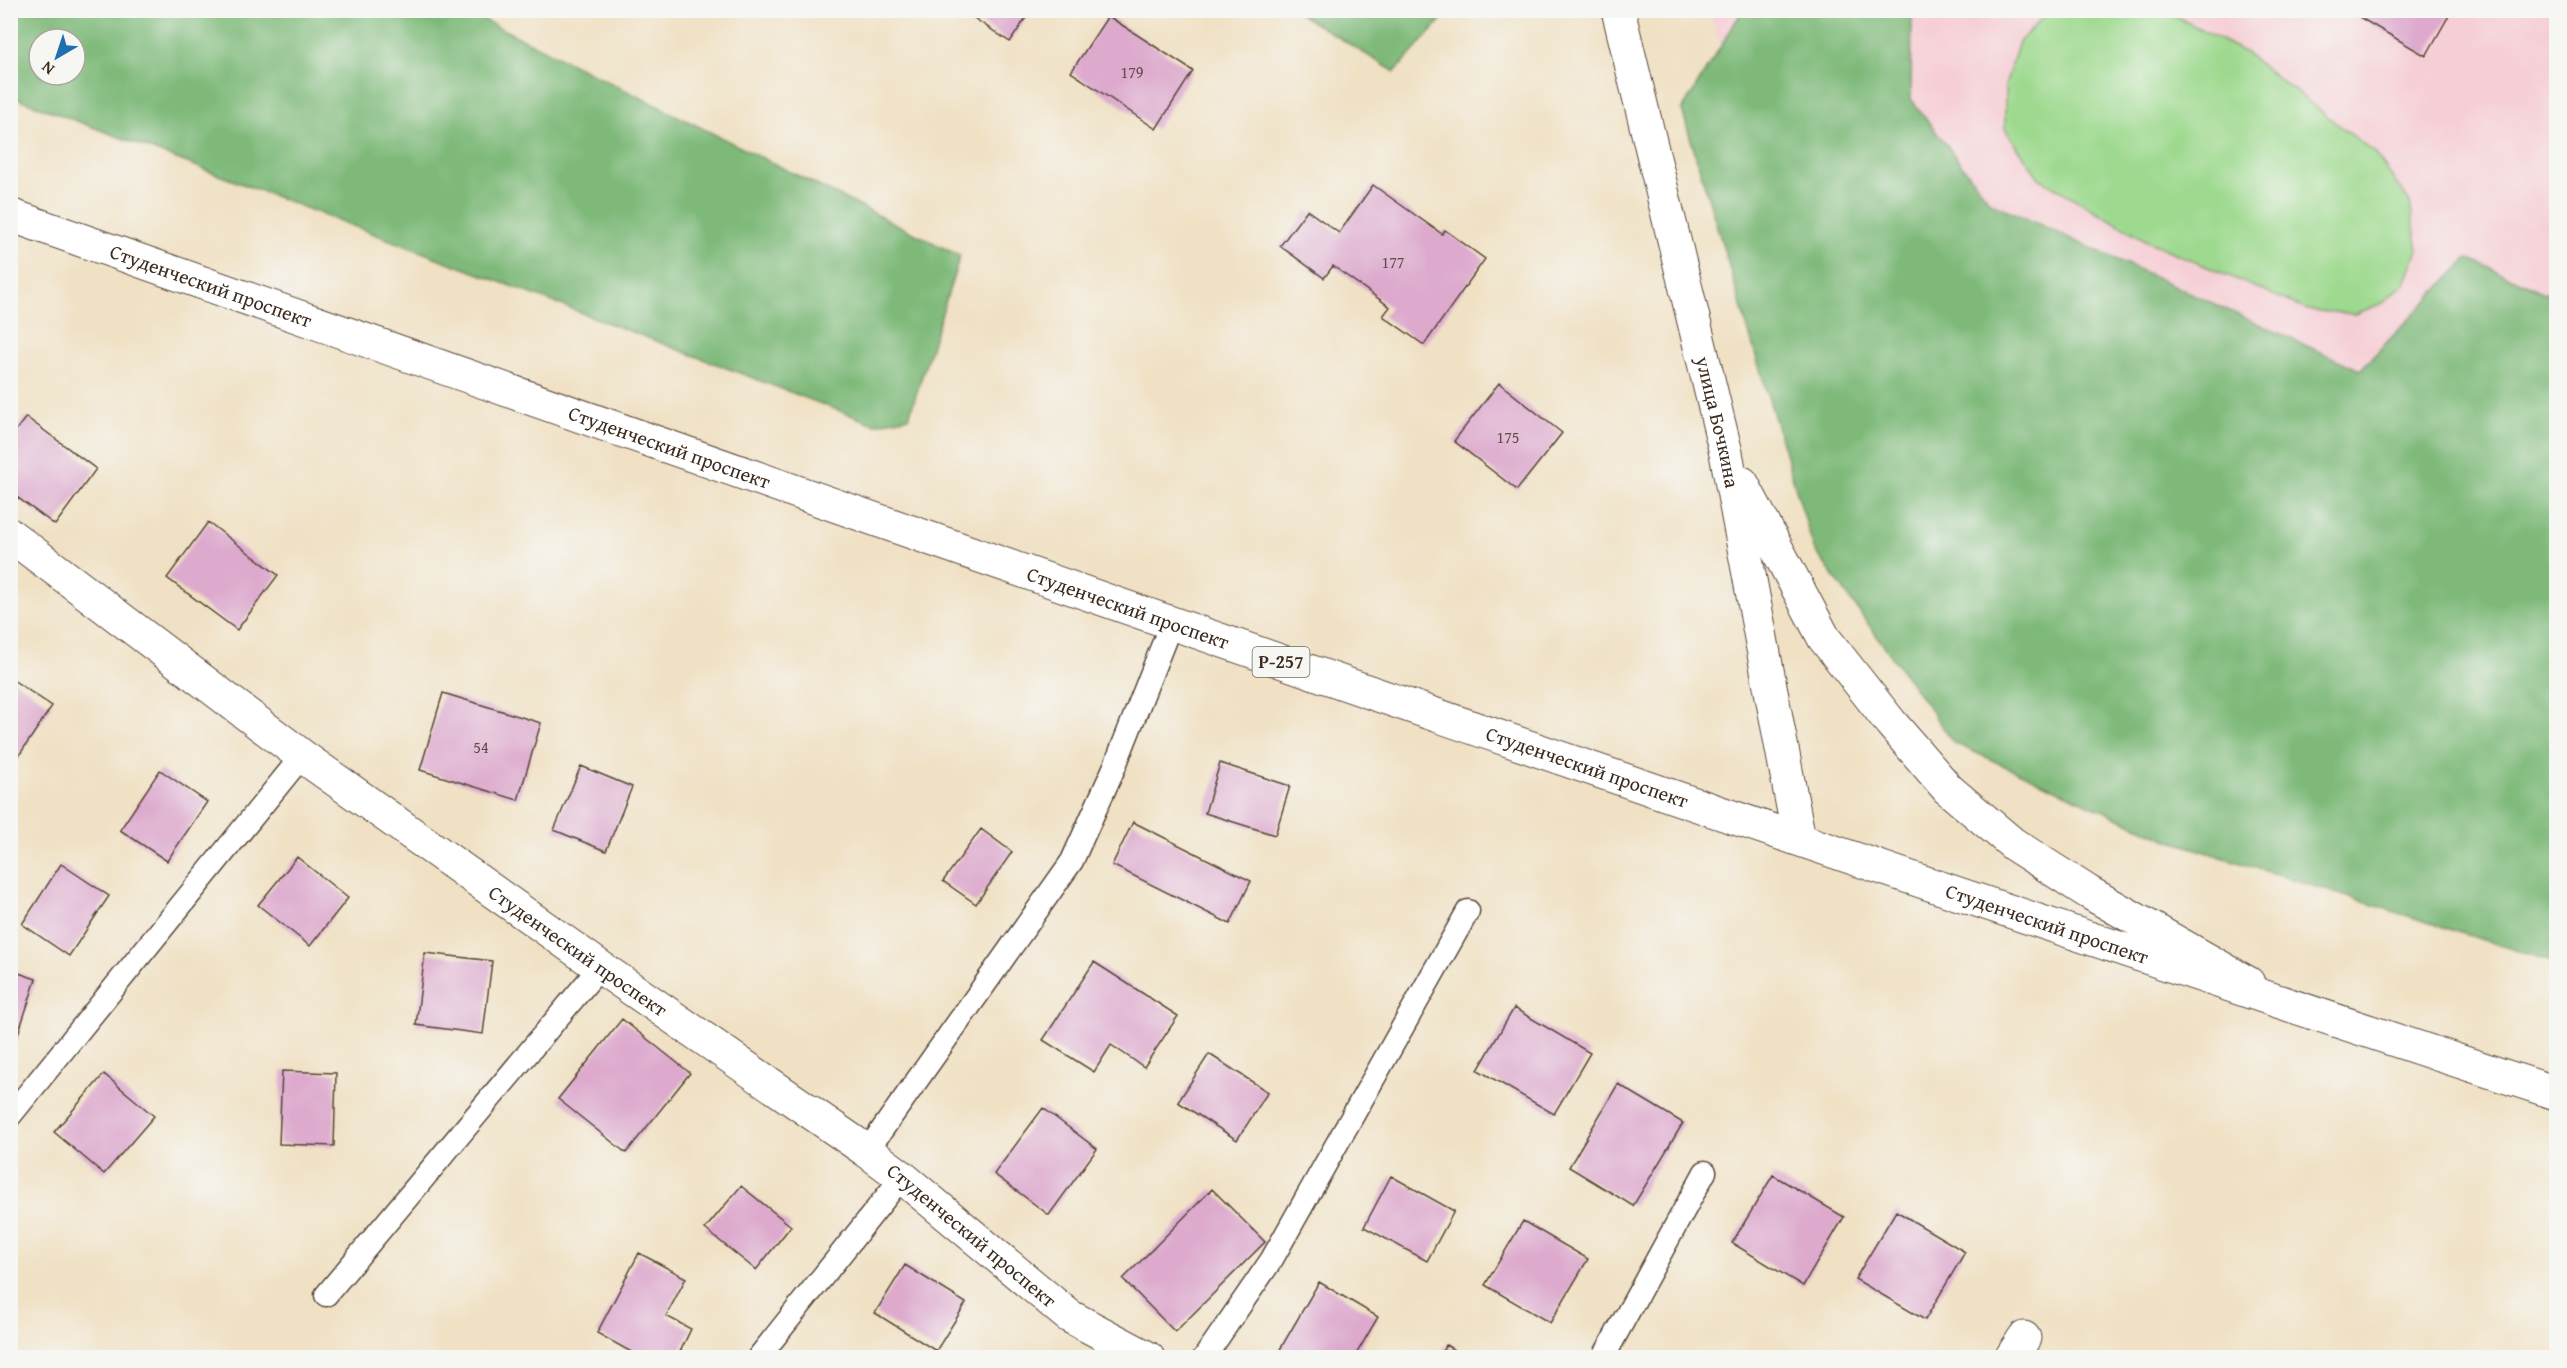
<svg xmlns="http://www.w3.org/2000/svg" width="2567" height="1368" viewBox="0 0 2567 1368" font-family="'Gentium Book Plus',serif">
<rect width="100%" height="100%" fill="#f6f6f2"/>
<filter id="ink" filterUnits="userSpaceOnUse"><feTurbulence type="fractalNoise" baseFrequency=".0167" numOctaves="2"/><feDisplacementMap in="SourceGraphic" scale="12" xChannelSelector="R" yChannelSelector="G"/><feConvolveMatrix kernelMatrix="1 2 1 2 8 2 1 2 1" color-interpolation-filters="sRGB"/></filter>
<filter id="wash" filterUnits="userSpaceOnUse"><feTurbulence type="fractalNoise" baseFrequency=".008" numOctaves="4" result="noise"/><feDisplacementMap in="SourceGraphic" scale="24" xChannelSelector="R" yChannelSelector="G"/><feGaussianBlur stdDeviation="1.35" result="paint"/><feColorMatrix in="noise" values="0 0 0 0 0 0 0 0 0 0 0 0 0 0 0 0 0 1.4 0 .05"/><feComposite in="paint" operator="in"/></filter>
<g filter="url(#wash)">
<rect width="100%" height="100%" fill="#f0e1c4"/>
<path fill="#f6cfd6" d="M1709 11H2556V459L2541 485 1730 75Z"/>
<path fill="#9dd98e" stroke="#6c8256" stroke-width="1.5" d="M2049 11H2166L2244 52 2375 153 2410 203 2418 250 2405 283 2383 303 2355 314 2308 310 2149 242 2039 178 2005 129V85L2019 42Z"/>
<path fill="#7eb979" stroke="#5c724c" stroke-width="1.5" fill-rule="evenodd" d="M10 11H466L960 256 909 417 874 424 11 96ZM39 39H75V75H39Z
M1295 11H1449L1395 72Z
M1742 11H1912L1911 99 1990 202 2360 370 2468 258 2556 298V963L2168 840 1954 743 1814 549 1682 110Z"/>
<g id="blocks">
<path fill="#ddaace" d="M962 10H1031L1010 42Z
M2347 10H2452L2426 56Z
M1108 16 1193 71 1156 129 1071 72Z
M1373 185 1442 234 1445 230 1485 259 1424 345 1383 316 1390 307 1333 266 1324 278 1280 246 1307 210 1339 233Z
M1499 383 1562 433 1517 490 1454 441Z
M26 417 96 469 55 525 10 492V438Z
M208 522 278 575 237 630 167 578Z
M10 678 52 706 10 769Z
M443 693 541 723 518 800 420 770Z
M1220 763 1290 786 1275 835 1205 813Z
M581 766 632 787 606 851 554 830Z
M160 770 207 802 167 861 120 830Z
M1133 822 1251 881 1230 924 1112 865Z
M981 829 1012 852 976 904 943 881Z
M297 857 348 898 310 946 258 905Z
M61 864 109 896 69 956 22 924Z
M425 953 492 961 483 1034 416 1025Z
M1094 962 1178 1016 1144 1067 1111 1045 1094 1072 1043 1040Z
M10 970 36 979 11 1056H10Z
M1514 1008 1590 1053 1554 1114 1478 1070Z
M622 1019 690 1073 626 1153 558 1099Z
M1209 1054 1268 1092 1237 1140 1178 1102Z
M282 1071 336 1073 334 1146 279 1144Z
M104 1074 154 1116 104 1174 54 1132Z
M1618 1084 1683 1123 1633 1206 1569 1167Z
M1043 1108 1097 1149 1049 1215 994 1174Z
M1773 1175 1844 1217 1803 1286 1732 1243Z
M1391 1176 1454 1211 1427 1261 1364 1227Z
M741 1186 791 1226 756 1270 705 1229Z
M1212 1189 1265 1242 1175 1332 1123 1279Z
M1896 1211 1965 1252 1925 1320 1855 1279Z
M1523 1221 1588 1259 1550 1323 1485 1285Z
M639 1253 686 1278 666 1316 691 1329 677 1358H642L597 1333Z
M905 1265 966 1303 936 1351 875 1313Z
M1319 1282 1378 1317 1354 1358H1275Z
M1446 1345 1467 1358H1438Z"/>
</g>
</g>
<g filter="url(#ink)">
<use href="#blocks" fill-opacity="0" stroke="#564537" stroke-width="1.5"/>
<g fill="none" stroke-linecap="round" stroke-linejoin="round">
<defs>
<path id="service" d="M10 1116 302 756
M867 1151 1072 861 1114 768 1171 624
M326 1295 600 967
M758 1358 902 1177
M1204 1358 1272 1259 1468 911
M1603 1358 1705 1172"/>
<g id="minor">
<path id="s1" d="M10 535 302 756 600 967 867 1151 902 1177 1069 1316 1148 1358"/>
<path d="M2011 1358 2024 1338"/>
</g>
<g id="secondary">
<path id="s2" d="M1618 10 1726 453 1799 839"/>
<path d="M1742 483 1824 638 1891 723 1948 789 2013 844 2088 892 2248 983"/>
</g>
<g id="trunk">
<path id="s3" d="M10 215C857 513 1703 814 2556 1093"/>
</g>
</defs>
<use href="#service" stroke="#564537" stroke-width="25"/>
<use href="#minor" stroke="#564537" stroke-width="35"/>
<use href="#secondary" stroke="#564537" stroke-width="35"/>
<use href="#trunk" stroke="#564537" stroke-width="35"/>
<use href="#service" stroke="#fff" stroke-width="22"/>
<use href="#minor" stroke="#fff" stroke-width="33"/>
<use href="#secondary" stroke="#fff" stroke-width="33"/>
<use href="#trunk" stroke="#fff" stroke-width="33"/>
</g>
</g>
<g text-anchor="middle" stroke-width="4.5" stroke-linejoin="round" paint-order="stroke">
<g font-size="16" fill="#644a4a">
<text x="1132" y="78">179</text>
<text x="1393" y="268">177</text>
<text x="1508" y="443">175</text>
<text x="481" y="753">54</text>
</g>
<rect fill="#f6f6f2" stroke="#73675e" stroke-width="1.5" x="1252.5" y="647" width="57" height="30" rx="4.5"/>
<g font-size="18" font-weight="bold" fill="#3b2a1e">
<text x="1281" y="668">Р-257</text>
</g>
<g font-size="20" fill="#3b2a1e" stroke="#f6f6f2">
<text dy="7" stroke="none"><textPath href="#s3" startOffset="213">Студенческий проспект</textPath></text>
<text dy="7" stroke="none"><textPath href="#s2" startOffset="424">улица Бочкина</textPath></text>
<text dy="7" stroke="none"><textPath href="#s3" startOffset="699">Студенческий проспект</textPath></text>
<text dy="7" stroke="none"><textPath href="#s3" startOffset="1185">Студенческий проспект</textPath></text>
<text dy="7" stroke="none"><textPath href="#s3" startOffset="1671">Студенческий проспект</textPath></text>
<text dy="7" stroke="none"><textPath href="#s3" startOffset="2157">Студенческий проспект</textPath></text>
<text dy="7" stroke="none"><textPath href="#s1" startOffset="704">Студенческий проспект</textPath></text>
<text dy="7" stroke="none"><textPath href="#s1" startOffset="1190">Студенческий проспект</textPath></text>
</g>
</g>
<rect width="2567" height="1368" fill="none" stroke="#f6f6f2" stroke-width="36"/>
<g transform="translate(57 57) rotate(219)"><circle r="28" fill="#f6f6f2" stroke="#aba49d" stroke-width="1.5"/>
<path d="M0-4.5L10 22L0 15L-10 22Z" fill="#1f6fb2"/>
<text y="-9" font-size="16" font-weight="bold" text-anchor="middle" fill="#3b2a1e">N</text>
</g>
</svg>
